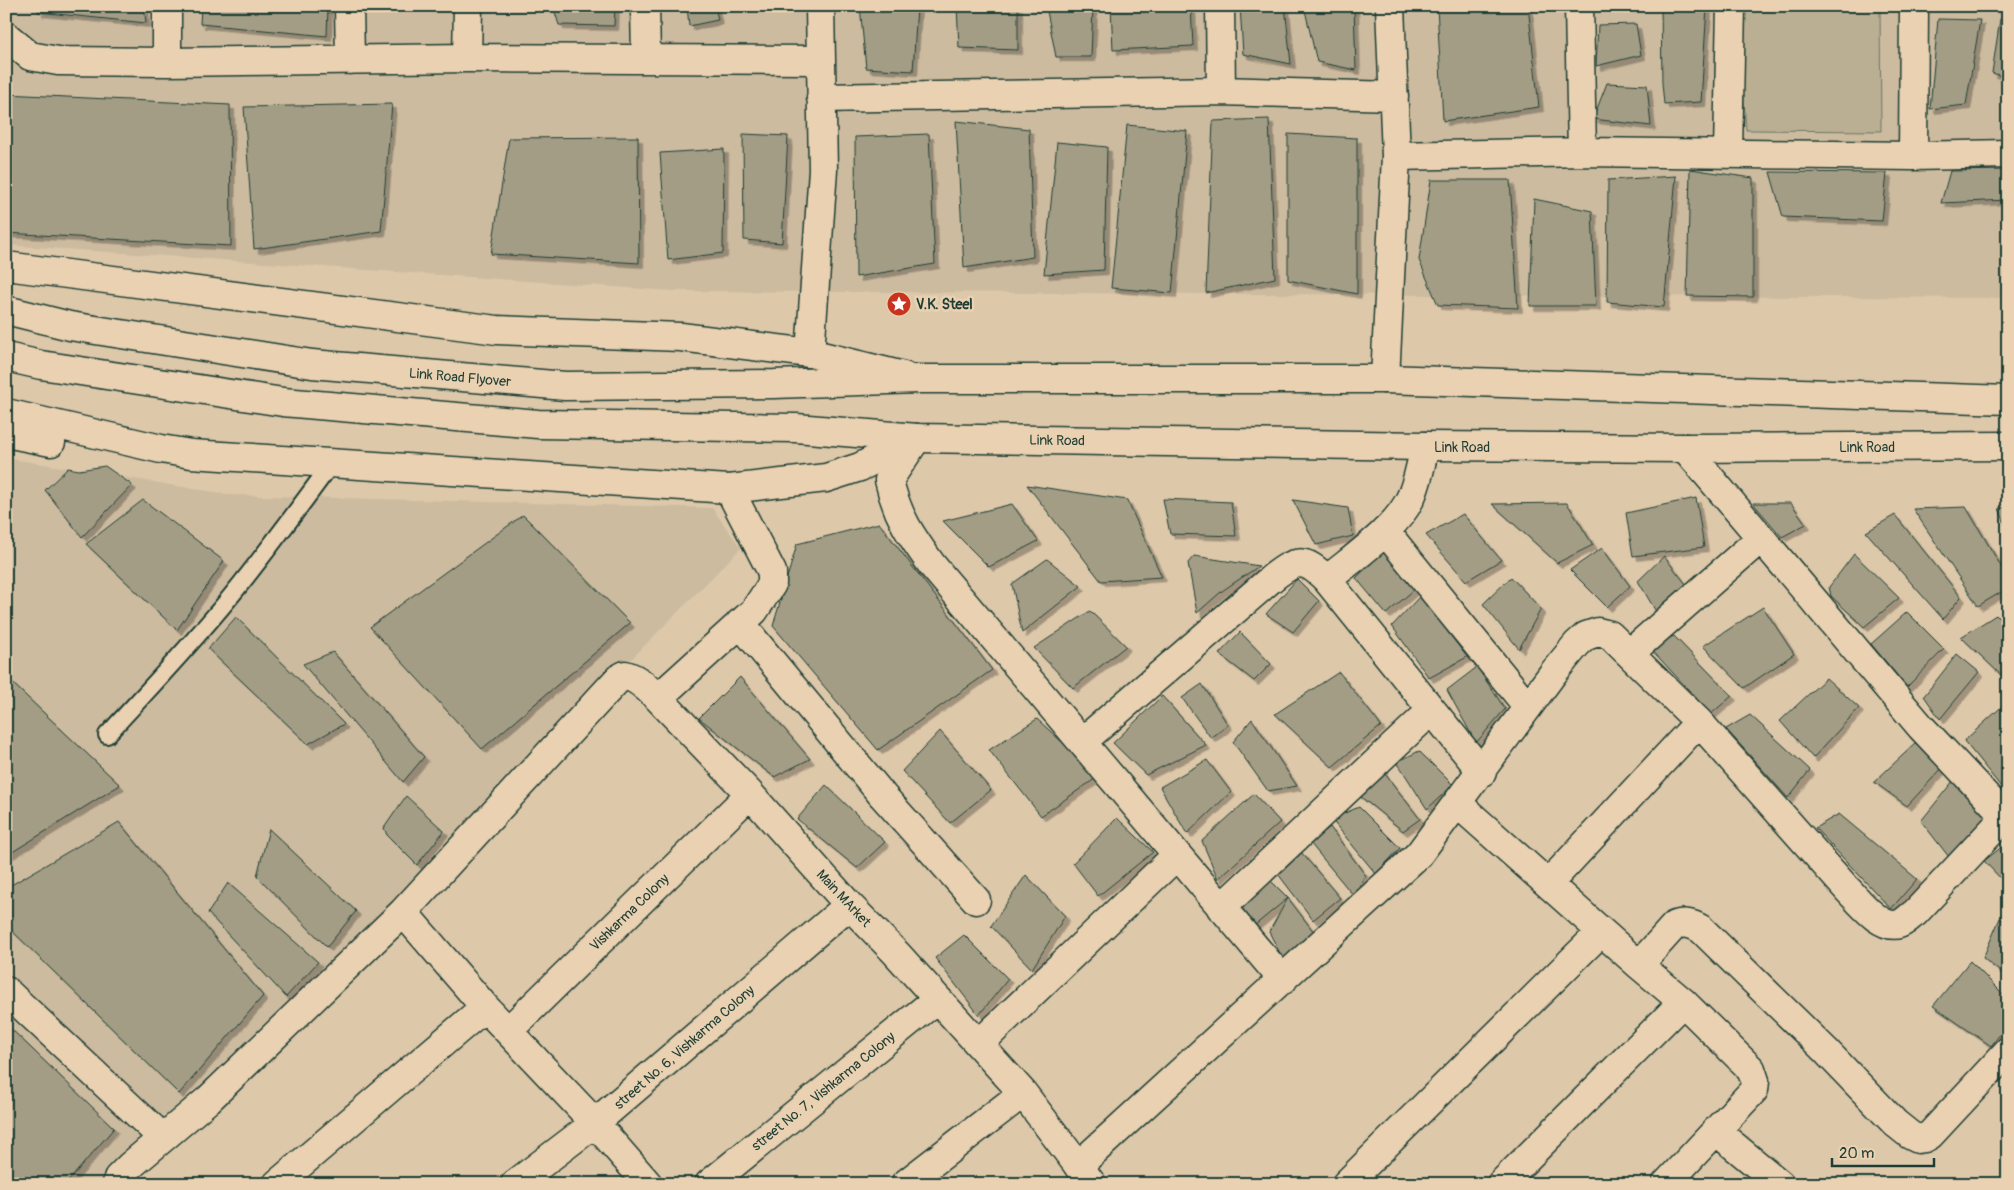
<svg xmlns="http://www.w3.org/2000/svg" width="2014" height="1190" viewBox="0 0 2014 1190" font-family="Pangolin,sans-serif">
<defs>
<filter id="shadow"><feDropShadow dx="4.5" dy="4.5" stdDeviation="0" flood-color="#0004"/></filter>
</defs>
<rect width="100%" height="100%" fill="#ddc8aa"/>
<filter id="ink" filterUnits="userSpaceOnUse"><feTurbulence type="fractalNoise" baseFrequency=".02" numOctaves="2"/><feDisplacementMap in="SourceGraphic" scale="10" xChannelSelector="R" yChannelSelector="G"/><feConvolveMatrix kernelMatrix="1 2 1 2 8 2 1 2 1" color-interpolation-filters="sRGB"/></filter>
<g filter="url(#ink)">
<path fill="#ccbb9f" d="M6 6H2008V298L673 291 6 245Z
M6 458 232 495 712 508 741 548 152 1144 111 1184H6Z"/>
<path fill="#baaf93" stroke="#6c7664" d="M1738 6H1880L1881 131 1746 130Z"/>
<path fill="#a39d85" stroke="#1f3d34" filter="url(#shadow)" d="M38 6H144L146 23 38 12Z
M201 6H328L327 36 200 24Z
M553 6H615L614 26 559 25Z
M687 6H715L718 20 689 26Z
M860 6H917L913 71 866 68Z
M957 6H1018V50L959 48Z
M1046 6H1093L1091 57H1056Z
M1111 6H1191L1193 46 1113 50Z
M1240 6H1285L1291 64 1243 54Z
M1304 6H1354L1356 70 1317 62Z
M1437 6H1528L1539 107 1443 121Z
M1661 6H1707L1701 102 1664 104 1662 83Z
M1938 19 1980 20 1966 105 1930 109Z
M2000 19H2008V78L1992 73Z
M1636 24 1641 55 1596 66 1598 25Z
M1607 83 1647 85 1651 126 1593 119Z
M6 94 230 105 231 246 6 233Z
M392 104 381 231 254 249 244 107Z
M1269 119 1275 278 1206 293 1213 121Z
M956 121 1029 129 1033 257 964 268Z
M1127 125 1187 131 1172 293 1111 288Z
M743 134 788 136 782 243 744 240Z
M929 134 935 264 856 277 855 137Z
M1288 134 1357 138V294L1288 280Z
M638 137 639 263 491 254 509 138Z
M1057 142 1107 147 1104 270 1044 274Z
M724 149 723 253 668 260 660 153Z
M1690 169 1753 178V297L1687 296Z
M2008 170V200L1941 203 1950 171Z
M1770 172 1887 173 1882 221 1783 217Z
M1676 176 1664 307 1607 302 1608 180Z
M1431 180H1510L1518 308 1438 305 1419 260Z
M1534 199 1592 211 1596 306H1530Z
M105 466 132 485 82 537 45 490 68 468 79 470Z
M1027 485 1127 500 1162 577 1101 581Z
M1696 498 1704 547 1633 556 1626 513Z
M1163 499 1231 502 1236 536 1170 534Z
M143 500 224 561 177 630 86 544Z
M1293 500 1348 508 1353 536 1316 545Z
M1567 503 1593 545 1557 563 1492 504Z
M1753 503H1791L1806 524 1782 537Z
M1012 504 1038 541 989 567 943 521Z
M1966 507 2008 578V588L1978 606 1913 509Z
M2008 507V532L1999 508Z
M1463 514 1501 560 1466 581 1426 535Z
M523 515 630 623 482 749 370 627Z
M1895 515 1961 597 1943 619 1866 532Z
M879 523 992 670 878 750 773 626 797 544Z
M1602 548 1630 586 1607 607 1570 570Z
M1385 550 1416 588 1386 614 1356 578Z
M1854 554 1899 598 1864 627 1831 596 1829 587Z
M1194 556 1259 566 1222 591 1197 613 1188 563Z
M1664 556 1686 584 1658 615 1638 581Z
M1047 559 1081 586 1022 633 1012 584Z
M1511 577 1541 609 1519 649 1483 604Z
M1297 579 1319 601 1293 632 1266 614Z
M1420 596 1467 657 1429 678 1392 626Z
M1763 607 1794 654 1744 688 1703 646Z
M1090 611 1126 646 1073 688 1034 648Z
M1907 612 1944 649 1907 687 1871 644Z
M1996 615 2008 628V660L2001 675 1961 637Z
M236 617 344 724 308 744 208 649Z
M1240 632 1271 664 1254 681 1219 654Z
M1674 636 1732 696 1711 714 1649 647Z
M333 652 424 757 403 782 303 664Z
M1957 654 1979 672 1940 719 1924 696Z
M1477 667 1505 709 1476 743 1447 690Z
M1339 672 1381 726 1332 767 1275 714Z
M6 677 120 785 6 856Z
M740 677 810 759 774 777 699 718Z
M1826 678 1859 708 1813 758 1780 721Z
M1202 684 1228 725 1211 738 1182 698Z
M1162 696 1206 745 1146 775 1113 743Z
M2008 701V790L2006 793 1964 741Z
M1750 715 1810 770 1788 798 1726 729Z
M1037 719 1099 776 1041 816 989 750Z
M1252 719 1297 786 1268 791 1233 742Z
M940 731 991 790 950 823 902 771Z
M1918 741 1944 766 1907 806 1874 782Z
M1419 751 1453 785 1427 809 1397 762Z
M1207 760 1231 792 1187 834 1160 787Z
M1382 770 1420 819 1403 831 1356 793Z
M1953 781 1988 817 1949 857 1921 821Z
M826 785 885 842 857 868 797 819Z
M1254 794 1280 822 1218 879 1202 841Z
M406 796 444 831 417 865 387 835 384 828Z
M1359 807 1400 848 1376 874 1331 819Z
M1839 814 1917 879 1891 909 1815 828Z
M1117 818 1153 852 1098 896 1073 863Z
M119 822 263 996 179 1094 6 925V888Z
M1330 827 1366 876 1353 895 1310 843Z
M269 829 356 911 327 947 257 876Z
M2003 846 2008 849V886L1984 861Z
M1301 852 1340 898 1313 920 1275 870Z
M1026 875 1065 916 1032 969 991 926Z
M1270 880 1288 898 1254 926 1241 906Z
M228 883 318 962 286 997 208 913Z
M1288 898 1314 932 1283 959 1269 932Z
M2000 918 2008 924V978L1983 958Z
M964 935 1008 979 979 1015 935 958Z
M1970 961 2008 999V1024L1991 1046 1933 1006Z
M6 1024 114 1128 66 1184H6Z"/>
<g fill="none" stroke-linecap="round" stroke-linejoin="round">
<defs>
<path id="service" d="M107 735C149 689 192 644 231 596 266 553 299 508 332 463"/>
<path id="minor" d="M167 6V62
M349 6 350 60
M645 6 646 58
M1220 6 1221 91
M1579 6 1582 152
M6 36 30 56 58 61 167 62 467 58 821 60
M467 58 468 6
M821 98 1221 91 1394 96
M1728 153 1731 6
M1396 156 1582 152 1913 156 2008 154
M1913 156 1914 6
M810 353 823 170 820 6
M1385 379 1396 156 1390 6
M917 438 889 480C897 516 911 536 932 565L1283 980
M1685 448 1921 727 2008 819
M1385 531 1528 707
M1327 580C1353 558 1396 529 1410 499 1418 483 1421 463 1425 446
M740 623 883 796 976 900
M1630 653 1761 538
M658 698 754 611 772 584V572L729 489
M1082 742 1271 579C1296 559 1304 557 1327 580L1482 772
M1457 803 1639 965 1683 1002 1751 1069 1755 1081 1754 1090 1666 1184
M1548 884 1699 722
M1221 908 1432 710
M403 912 485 1007 595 1123 648 1184
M1639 965 1675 925C1686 922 1692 924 1701 929L1825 1050 1895 1123 1910 1135 1918 1139 1925 1138 1930 1135 2008 1051
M6 991 163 1138
M508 1031 750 794
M979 1044 1177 855
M1716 1131 1780 1184
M1078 1166 1419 854 1554 672 1577 644 1586 636 1598 632 1610 635 1699 722 1848 890C1859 901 1881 930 1899 924 1904 923 1910 916 1915 913L2005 817
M117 1184 118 1178 130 1166 209 1099 403 912 618 679 625 675C638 678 648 689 658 698L750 794 849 905 896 953 1023 1093 1092 1184
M277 1184 485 1007
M515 1184 595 1123 849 905
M709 1184 937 999
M905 1184 1023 1093
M1346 1184 1601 932
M1501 1184 1683 1002"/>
<path id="tertiary" d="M6 266 497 330 681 337 810 353 904 376
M6 413 161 449 191 454 729 489 826 478 860 467 917 438
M6 433 51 442"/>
<path id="primary" d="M6 310 70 326 312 364 565 386 774 384 918 379H1385L2008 400
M6 357 41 365 283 402 538 424 796 428 917 438 1425 446 1685 448 2008 446"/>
</defs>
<use href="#service" stroke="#1f3d34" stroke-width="20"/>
<use href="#minor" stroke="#1f3d34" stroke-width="31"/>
<use href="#tertiary" stroke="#1f3d34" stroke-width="31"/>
<use href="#primary" stroke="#1f3d34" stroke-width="31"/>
<use href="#service" stroke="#e9d1b1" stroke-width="16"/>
<use href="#minor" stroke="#e9d1b1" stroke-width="28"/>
<use href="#tertiary" stroke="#e9d1b1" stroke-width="28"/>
<use href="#primary" stroke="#e9d1b1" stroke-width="28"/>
</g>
</g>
<defs>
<symbol id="sight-disc" viewBox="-11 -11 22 22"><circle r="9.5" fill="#c8321e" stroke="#e9d1b1"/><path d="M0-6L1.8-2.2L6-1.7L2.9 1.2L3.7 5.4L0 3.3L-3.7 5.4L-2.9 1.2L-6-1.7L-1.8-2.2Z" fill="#fff"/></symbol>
</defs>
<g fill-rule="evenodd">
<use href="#sight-disc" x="885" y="290" width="28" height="28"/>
</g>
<g text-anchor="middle" stroke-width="5" stroke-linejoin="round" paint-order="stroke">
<g font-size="14" font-weight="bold" fill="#1f3d34" stroke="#e9d1b1" text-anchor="start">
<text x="916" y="309">V.K. Steel</text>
</g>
<g font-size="14" fill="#1f3d34" stroke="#e9d1b1">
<text transform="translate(460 377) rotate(5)" y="5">Link Road Flyover</text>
<text transform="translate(1057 440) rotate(1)" y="5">Link Road</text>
<text x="1462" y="452">Link Road</text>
<text x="1867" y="452">Link Road</text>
<text transform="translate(844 898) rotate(47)" y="5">Main MArket</text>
<text transform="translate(629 912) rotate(-44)" y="5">Vishkarma Colony</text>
<text transform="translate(684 1047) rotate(-41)" y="5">street No. 6, Vishkarma Colony</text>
<text transform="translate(823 1091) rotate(-39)" y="5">street No. 7, Vishkarma Colony</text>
</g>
</g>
<rect width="2014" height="1190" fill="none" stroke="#e9d1b1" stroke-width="25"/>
<rect x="12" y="12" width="1989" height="1165" fill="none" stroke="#1f3d34" stroke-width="2" filter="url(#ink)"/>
<path d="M1832 1158v8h102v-8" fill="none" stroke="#1f3d34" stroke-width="2.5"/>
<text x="1839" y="1158" font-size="15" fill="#1f3d34" stroke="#e9d1b1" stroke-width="4" paint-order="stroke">20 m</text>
</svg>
